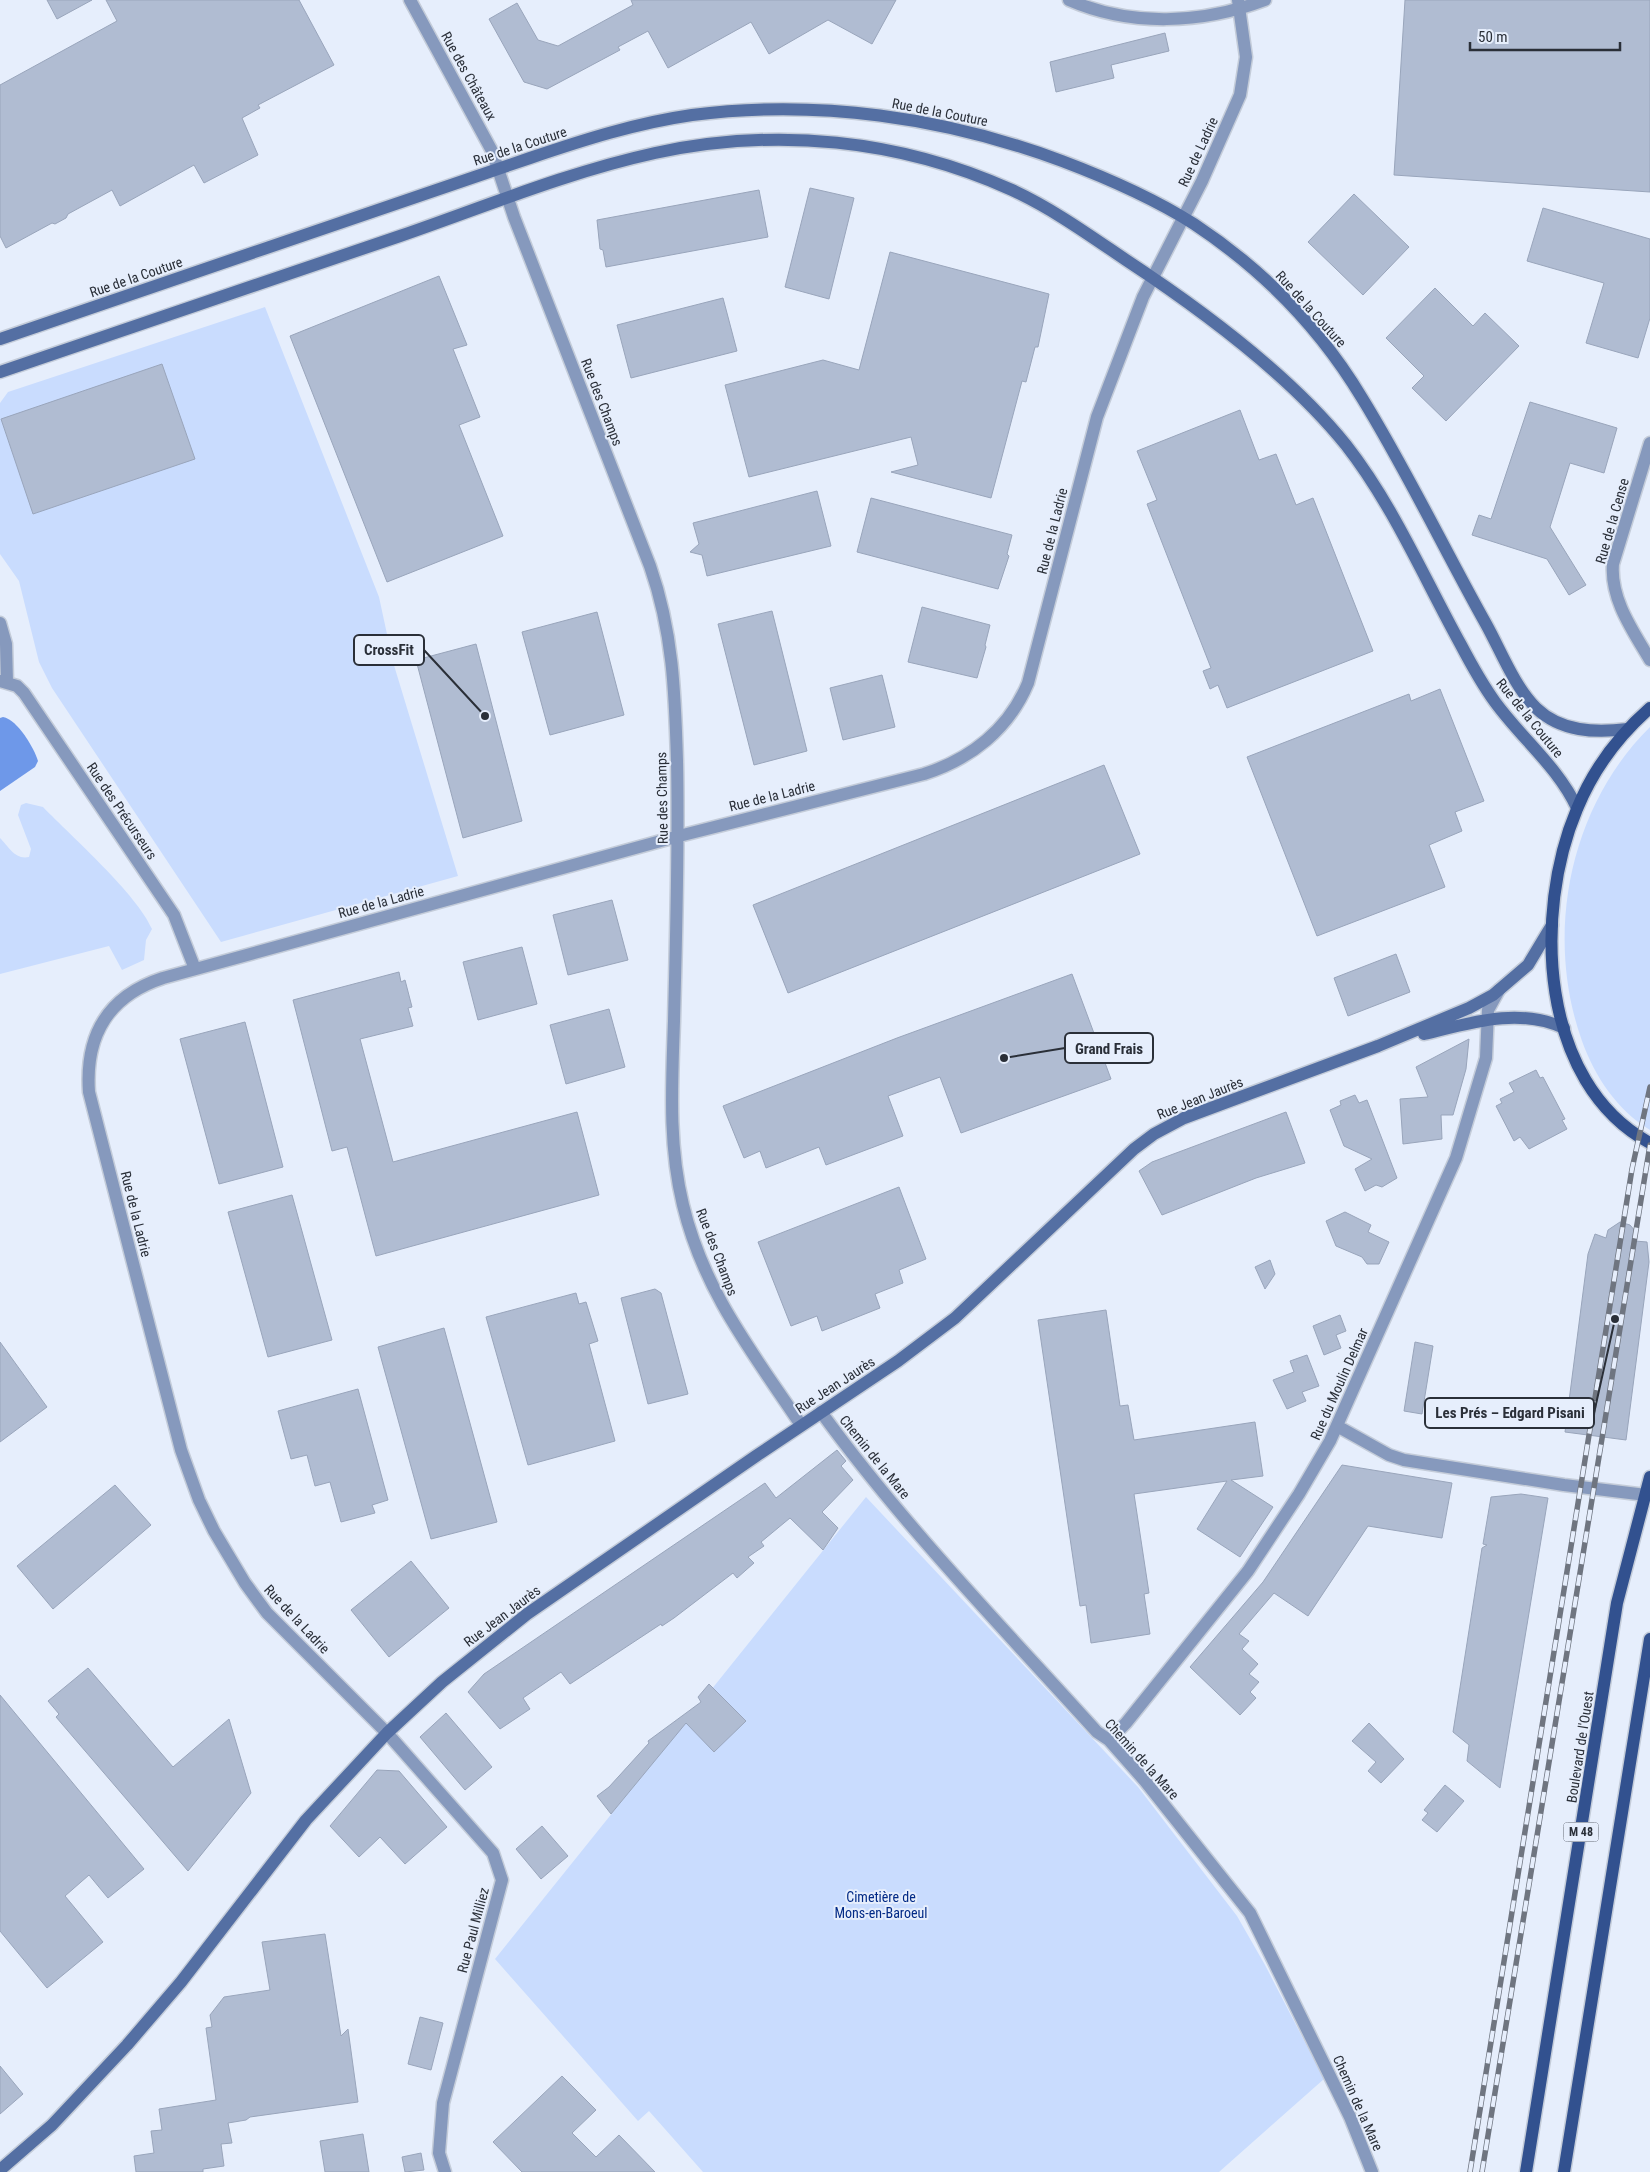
<svg xmlns="http://www.w3.org/2000/svg" width="1650" height="2172" viewBox="0 0 1650 2172" font-family="'Roboto Condensed',sans-serif">
<rect width="100%" height="100%" fill="#e6eefc"/>
<path fill="#c9dcfe" d="M265 307 379 597 393 662 458 876 221 942 52 688 39 662 19 581 0 554V403L8 392Z
M1650 727V1130C1617 1110 1595 1077 1582 1041 1544 935 1569 807 1650 727Z
M26 803 43 807C72 837 137 894 152 929L146 940 144 960 122 970 109 946 0 974V838C9 847 15 860 29 857L31 849 18 815 21 805Z
M866 1497 1138 1787 1237 1916 1265 1965 1324 2079 1219 2172H703L649 2111 638 2121 495 1959Z"/>
<path fill="#6e98e9" d="M3 717C18 720 34 748 38 761L35 767 0 791V718Z"/>
<path fill="#b0bcd2" stroke="#99a5bb" d="M47 0H92L57 19Z
M106 0H299L334 65 258 105 260 108 242 118 258 155 204 183 194 165 120 206 112 190 68 214 66 218 55 224 52 223 6 248 0 236V85L117 21Z
M631 0H896L872 44 828 20 769 54 751 22 668 68 648 31 618 47 620 50 547 89 524 82 489 19 517 3 538 40 558 46 633 5Z
M1405 0H1650V192L1394 175Z
M1165 33 1169 51 1111 65 1114 78 1056 92 1050 62Z
M810 188 854 198 829 299 785 287Z
M759 190 768 237 606 267 603 250 600 249 597 220Z
M1354 194 1409 247 1363 295 1308 242Z
M1543 208 1650 239V318L1638 358 1586 343 1604 283 1527 261Z
M890 252 1049 294 1038 347H1035L1026 382 1022 381 991 498 891 472 918 465 911 437 749 477 725 385 823 360 859 370Z
M439 276 467 345 453 349 480 417 459 425 503 536 387 582 290 336Z
M1435 288 1473 326 1485 313 1519 346 1446 421 1412 388 1424 376 1386 338Z
M723 298 737 351 631 378 617 325Z
M162 364 195 459 33 514 1 419Z
M1530 402 1617 428 1604 473 1570 463 1550 527 1586 585 1569 595 1547 559 1472 535 1479 515 1491 519Z
M1240 410 1259 460 1276 454 1296 505 1313 498 1373 651 1227 708 1218 685 1210 689 1203 671 1211 668 1147 504 1157 500 1137 451Z
M817 491 831 546 707 576 702 555 690 552 699 544 693 523Z
M871 498 1012 535 1007 554 1009 556 998 589 857 552Z
M922 607 990 625 985 645 986 647 977 678 908 662Z
M772 611 807 751 754 765 718 624Z
M597 612 624 715 550 735 522 632Z
M476 644 522 821 463 838 416 660Z
M882 675 895 727 843 740 830 688Z
M1440 689 1484 801 1455 812 1462 831 1429 845 1445 887 1317 936 1247 757 1409 694 1411 701Z
M1104 765 1140 854 788 993 753 905Z
M612 900 628 960 568 975 553 915Z
M522 947 537 1004 478 1020 463 962Z
M1396 954 1410 992 1348 1016 1334 978Z
M399 972 401 982 405 980 412 1007 408 1008 413 1026 360 1039 393 1162 577 1112 599 1195 376 1256 347 1147 332 1151 293 1000Z
M1072 974 1111 1079 961 1133 940 1077 888 1096 903 1136 826 1165 819 1147 766 1168 760 1151 744 1158 723 1106 897 1038Z
M609 1009 625 1067 566 1084 550 1025Z
M245 1022 283 1167 219 1184 180 1039Z
M1469 1039 1466 1069 1453 1115H1441L1442 1139 1403 1144 1400 1099 1428 1097 1416 1067Z
M1536 1070 1540 1078 1543 1077 1565 1119 1562 1120 1567 1129 1529 1149 1520 1137 1514 1141 1496 1106 1502 1103 1500 1099 1514 1092 1509 1083Z
M1355 1095 1359 1103 1367 1100 1397 1178 1382 1187 1376 1185 1365 1191 1355 1169 1372 1159 1344 1146 1330 1110 1341 1105 1340 1101Z
M1286 1112 1305 1163 1256 1178 1162 1215 1139 1171 1152 1162Z
M899 1187 926 1259 899 1270 903 1283 875 1294 880 1308 822 1331 817 1316 791 1326 758 1242Z
M292 1195 332 1340 268 1357 228 1212Z
M1345 1212 1371 1225 1368 1232 1389 1242 1379 1264H1367L1362 1257 1336 1246 1326 1221Z
M1620 1222 1630 1225 1636 1232 1635 1241 1647 1242 1649 1262 1626 1440 1565 1432 1588 1254 1595 1234 1606 1238 1608 1230Z
M1270 1260 1275 1274 1265 1289 1255 1267Z
M655 1289 661 1293 688 1394 648 1404 621 1298Z
M576 1293 579 1304 586 1302 598 1341 589 1344 615 1441 528 1465 486 1317Z
M1106 1310 1120 1406 1128 1405 1134 1440 1255 1422 1263 1476 1231 1480 1273 1507 1240 1557 1197 1529 1227 1481 1134 1494 1149 1593 1144 1594 1150 1634 1091 1643 1086 1605 1080 1606 1038 1320Z
M1340 1315 1346 1331 1336 1335 1341 1348 1324 1355 1313 1326Z
M444 1328 497 1522 431 1539 378 1347Z
M0 1342 47 1407 0 1442Z
M1415 1342 1433 1346 1422 1414 1404 1411Z
M1307 1355 1319 1386 1302 1392 1306 1401 1287 1409 1273 1380 1294 1372 1290 1361Z
M358 1389 388 1500 372 1505 375 1513 341 1522 330 1482 315 1486 307 1455 291 1459 278 1411Z
M837 1450 846 1461 841 1466 853 1480 822 1512 838 1528 823 1550 790 1518 761 1542 764 1546 748 1557 754 1563 737 1578 733 1573 674 1618 662 1626 661 1624 570 1684 561 1672 523 1698 530 1709 500 1729 468 1692 484 1674 765 1483 776 1498Z
M1342 1465 1452 1483 1442 1538 1368 1526 1308 1616 1274 1593 1239 1634 1249 1641 1242 1649 1258 1664 1249 1674 1259 1682 1250 1692 1256 1698 1240 1715 1190 1667 1263 1582Z
M115 1485 151 1525 53 1609 17 1566Z
M1521 1494 1548 1498 1500 1788 1467 1761 1469 1745 1453 1732 1482 1548 1487 1545 1483 1544 1491 1497Z
M411 1561 449 1608 389 1657 351 1610Z
M88 1668 173 1767 229 1719 251 1793 188 1871 56 1717 59 1714 48 1701Z
M709 1684 746 1721 714 1752 686 1723 611 1814 597 1796 609 1787 649 1743 648 1741 701 1702 698 1697Z
M0 1695 144 1869 108 1898 89 1875 65 1896 103 1942 47 1988 0 1931Z
M446 1713 492 1767 465 1790 420 1737Z
M1369 1723 1404 1759 1381 1783 1368 1771 1376 1762 1352 1741Z
M377 1770 399 1771 447 1827 405 1864 380 1837 359 1857 330 1826Z
M1445 1785 1464 1801 1437 1832 1422 1820 1428 1813 1424 1810Z
M542 1826 568 1856 541 1879 516 1849Z
M325 1934 341 2036 348 2029 358 2102 250 2117 246 2120 228 2123 232 2143 221 2144 224 2166 203 2169V2172H136L134 2156 154 2153 151 2131 162 2130 159 2109 216 2100 206 2028 212 2027 210 2015 224 1997 270 1990 262 1942Z
M420 2017 443 2023 431 2070 408 2064Z
M0 2066 23 2094 0 2114Z
M562 2076 596 2110 572 2133 596 2157 619 2135 655 2172H522L493 2142Z
M363 2134 369 2172H325L320 2141Z
M421 2153 424 2170 405 2172 402 2157Z"/>
<g fill="none" stroke-linecap="round" stroke-linejoin="round">
<defs>
<path id="street" d="M410 0 492 151 514 217 650 566C673 632 675 692 677 761 679 848 676 934 674 1021 672 1083 668 1144 683 1205 704 1292 753 1353 801 1425
M1069 0C1131 27 1202 24 1265 0
M1650 443 1613 564C1610 599 1633 631 1650 660
M0 623 6 644 7 682
M0 681 17 686 24 693 174 915 195 969
M821 1412C904 1526 1003 1628 1097 1732L1109 1740 1145 1781 1250 1913 1350 2117 1372 2172
M1337 1426 1389 1455 1404 1460 1564 1485 1646 1495
M1109 1740 1126 1723 1248 1571 1299 1494 1330 1441 1456 1158 1486 1058 1488 1010 1499 990
M445 2172 439 2153 443 2103 502 1880 493 1853 387 1733 267 1613 245 1583 214 1531 199 1500 181 1450 89 1092C85 1035 108 996 163 978L679 836 924 774C971 759 1009 729 1028 683L1097 417 1143 297 1202 181 1240 95 1246 57 1238 0"/>
<path id="secondary" d="M0 339 530 158C583 140 636 123 692 115 817 99 944 117 1062 161 1107 178 1153 198 1194 224 1262 269 1320 328 1362 398 1407 471 1444 549 1486 624 1501 651 1514 686 1536 708 1561 732 1595 733 1628 729
M0 372C133 327 267 281 400 236 484 207 568 172 655 153 776 127 899 139 1012 190 1053 209 1089 235 1126 260 1202 310 1289 374 1346 445 1393 505 1424 578 1461 645 1471 664 1482 684 1495 702 1522 739 1558 767 1577 808
M1424 1034C1470 1023 1519 1007 1564 1028
M0 2170 52 2125 127 2045 181 1982 306 1820 387 1733 442 1682 527 1614 756 1456 898 1361 955 1318 1134 1149 1154 1134 1184 1118 1378 1046 1469 1008 1493 995 1528 965 1552 925"/>
<path id="primary" d="M1650 708C1618 736 1593 770 1577 809 1533 913 1539 1083 1650 1143
M1526 2172 1617 1603 1650 1477
M1564 2172 1650 1639"/>
</defs>
<use href="#street" stroke="#c4ccd9" stroke-width="15"/>
<use href="#secondary" stroke="#c4ccd9" stroke-width="15"/>
<use href="#primary" stroke="#c4ccd9" stroke-width="15"/>
<use href="#street" stroke="#8699bd" stroke-width="12"/>
<use href="#secondary" stroke="#546fa3" stroke-width="12"/>
<use href="#primary" stroke="#32518f" stroke-width="12"/>
<defs>
<path id="rail" d="M1470 2172 1632 1169 1650 1087
M1482 2172 1650 1145"/>
</defs>
<use href="#rail" stroke="#6f7580" stroke-width="5.5"/>
<use href="#rail" stroke="#e6eefc" stroke-width="4" stroke-dasharray="11" stroke-linecap="butt"/>
</g>
<g text-anchor="middle" stroke-width="4" stroke-linejoin="round" paint-order="stroke">
<rect fill="#e6eefc" stroke="#626873" stroke-width="1" x="1563.5" y="1822.5" width="35" height="19" rx="4"/>
<g font-size="12" font-weight="bold" fill="#2a2f38">
<text x="1581" y="1836">M 48</text>
</g>
<g font-size="14" fill="#2a2f38" stroke="#e6eefc">
<text transform="translate(469 76) rotate(61)" y="5">Rue des Châteaux</text>
<text transform="translate(940 112) rotate(11)" y="5">Rue de la Couture</text>
<text transform="translate(520 146) rotate(-18)" y="5">Rue de la Couture</text>
<text transform="translate(1198 152) rotate(-65)" y="5">Rue de Ladrie</text>
<text transform="translate(136 277) rotate(-19)" y="5">Rue de la Couture</text>
<text transform="translate(1311 309) rotate(48)" y="5">Rue de la Couture</text>
<text transform="translate(602 402) rotate(69)" y="5">Rue des Champs</text>
<text transform="translate(1612 521) rotate(-74)" y="5">Rue de la Cense</text>
<text transform="translate(1052 531) rotate(-76)" y="5">Rue de la Ladrie</text>
<text transform="translate(1530 718) rotate(51)" y="5">Rue de la Couture</text>
<text transform="translate(772 796) rotate(-14)" y="5">Rue de la Ladrie</text>
<text transform="translate(662 798) rotate(-91)" y="5">Rue des Champs</text>
<text transform="translate(122 811) rotate(56)" y="5">Rue des Précurseurs</text>
<text transform="translate(381 902) rotate(-15)" y="5">Rue de la Ladrie</text>
<text transform="translate(1200 1098) rotate(-22)" y="5">Rue Jean Jaurès</text>
<text transform="translate(136 1214) rotate(76)" y="5">Rue de la Ladrie</text>
<text transform="translate(717 1252) rotate(69)" y="5">Rue des Champs</text>
<text transform="translate(1339 1384) rotate(-66)" y="5">Rue du Moulin Delmar</text>
<text transform="translate(835 1385) rotate(-33)" y="5">Rue Jean Jaurès</text>
<text transform="translate(875 1457) rotate(51)" y="5">Chemin de la Mare</text>
<text transform="translate(502 1616) rotate(-37)" y="5">Rue Jean Jaurès</text>
<text transform="translate(297 1619) rotate(47)" y="5">Rue de la Ladrie</text>
<text transform="translate(1580 1747) rotate(-81)" y="5">Boulevard de l'Ouest</text>
<text transform="translate(1142 1759) rotate(48)" y="5">Chemin de la Mare</text>
<text transform="translate(473 1930) rotate(-75)" y="5">Rue Paul Milliez</text>
<text transform="translate(1358 2103) rotate(66)" y="5">Chemin de la Mare</text>
</g>
<g font-size="14" fill="#022a86" stroke="#e6eefc">
<text x="881" y="1902">Cimetière de<tspan x="881" dy="16">Mons-en-Baroeul</tspan></text>
</g>
</g>
<path fill="none" stroke="#2a2f38" stroke-width="2" d="M485 716L424 650M1004 1058L1065 1048M1615 1319L1594 1413"/>
<g fill="#2a2f38" stroke="#e6eefc" stroke-width="2">
<circle cx="485" cy="716" r="5"/>
<circle cx="1004" cy="1058" r="5"/>
<circle cx="1615" cy="1319" r="5"/>
</g>
<g fill="#e6eefc" stroke="#2a2f38" stroke-width="2">
<rect x="354" y="635" width="70" height="30" rx="5"/>
<rect x="1065" y="1033" width="88" height="30" rx="5"/>
<rect x="1425" y="1398" width="169" height="30" rx="5"/>
</g>
<g font-size="15" text-anchor="middle" font-weight="bold" fill="#2a2f38">
<text x="389" y="655">CrossFit</text>
<text x="1109" y="1054">Grand Frais</text>
<text x="1510" y="1418">Les Prés – Edgard Pisani</text>
</g>
<path d="M1470 42v8h150v-8" fill="none" stroke="#2a2f38" stroke-width="2.5"/>
<text x="1478" y="42" font-size="15" fill="#2a2f38" stroke="#e6eefc" stroke-width="4" paint-order="stroke">50 m</text>
</svg>
